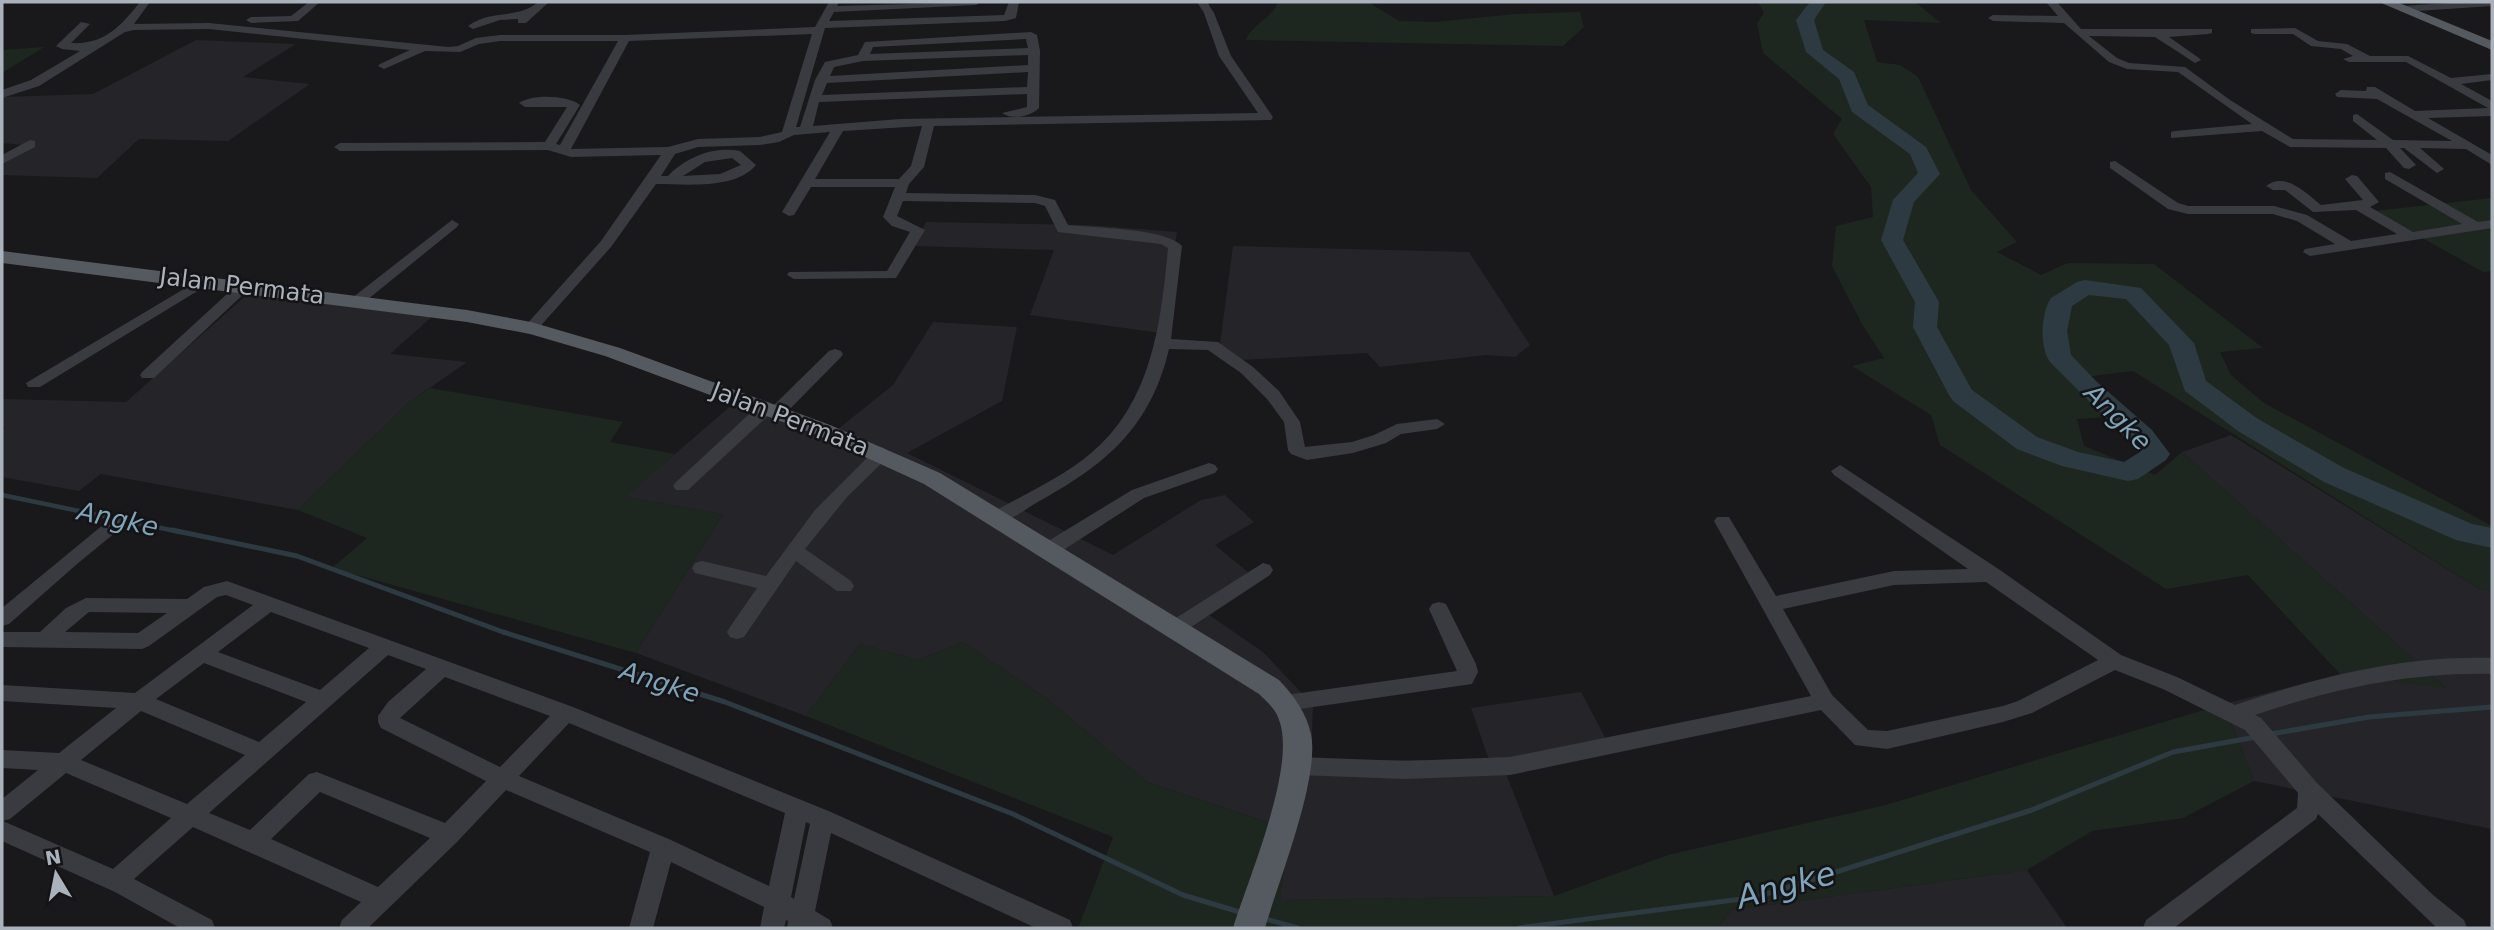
<svg xmlns="http://www.w3.org/2000/svg" width="2494" height="930" viewBox="0 0 2494 930" font-family="'DejaVu Sans',sans-serif">
<rect width="100%" height="100%" fill="#19191b"/>
<path fill="#252529" d="M196 40 296 44 243 77 310 84 228 141 139 139 97 178 2 175V159L24 145 2 143V97L93 94Z
M926 222 1088 225 1177 232 1161 333 1030 315 1054 250 914 246Z
M1233 246 1469 252 1530 345 1515 357 1486 355 1380 367 1367 353 1241 360 1220 344Z
M250 292 435 314 390 354 467 362 408 403 298 510 101 474 79 491 2 477V430L5 427 2 426V399L126 402Z
M933 322 1017 327 1002 401 907 453 1113 555 1201 500 1225 495 1254 522 1215 545 1249 573 1199 608 1263 652 1313 705 1311 760H1489L1471 708 1581 692 1608 743 1501 761 1554 896 1280 900 1288 829 1147 782 1047 699 963 642 918 660 860 644 806 716 636 653 723 514 625 497 741 397 833 433 893 385Z
M2231 435 2481 590 2492 589V829L2254 781 2224 704 2340 674 2446 688 2182 452Z
M2027 870 2067 928H1718L1731 910Z"/>
<path fill="#1e271f" d="M1278 2H1368L1399 21 1435 22 1516 14 1580 12 1584 27 1563 46 1246 40C1253 23 1272 19 1278 2Z
M1758 2H1915L1941 23 1864 20 1877 62 1900 65 1918 77 1971 190 2017 242 1997 252 2041 275 2068 263 2154 264 2263 348 2220 352 2231 375 2264 403 2492 526V589L2481 590 2133 371 2084 377 2122 416 2077 419 2084 446 2155 475 2182 452 2447 689 2340 674 2248 575 2166 589 1940 445 1931 415 1852 366 1884 358 1862 324 1832 266 1836 226 1873 217 1871 187 1833 134 1842 119 1763 53 1757 23 1764 13Z
M44 47 2 73V50Z
M2492 198V271L2483 272 2374 211Z
M430 388 623 422 610 442 675 454 626 497 723 514 636 653 332 568 367 538 298 510 408 403Z
M963 642 1047 699 1147 782 1288 829 1280 900 1554 896 1668 855 1886 805 2224 704 2254 781 2183 818 2092 831 2027 870 1731 910 1718 928H1078L1113 837 806 716 860 644 918 660Z"/>
<g fill="none" stroke-linecap="round" stroke-linejoin="round">
<path stroke="#2e3a41" stroke-width="4.5" d="M2 495 180 532"/>
<path stroke="#2e3a41" stroke-width="5" d="M172 530 297 556 503 632 725 702 1013 814 1183 895 1243 913
M2271 734 2369 717 2492 707
M1262 918 1298 928
M1519 928 1757 897 2032 810 2173 752 2256 737"/>
<path fill="#2e3a41" fill-rule="evenodd" d="M1810 2H1826L1814 20 1823 50 1854 72 1868 105 1926 147 1940 174 1914 202 1903 240 1939 302 1937 327 1972 390 2037 437 2078 452 2124 462 2140 452 2050 362C2039 347 2041 313 2051 298L2077 282 2085 280 2141 288 2194 343 2206 381 2258 419 2344 468 2472 524 2492 528V548L2456 540 2324 482 2238 431 2185 391 2169 345 2126 299 2089 295 2072 306 2067 331 2071 355 2097 382 2152 430 2170 454 2166 460 2138 479 2128 481 2062 466 2017 449 1953 401 1949 395 1913 327 1915 302 1881 240 1893 200 1918 173 1910 154 1852 112 1839 79 1806 52 1796 20Z"/>
<path fill="#3a3b41" fill-rule="evenodd" d="M140 2H150L134 24 209 23 448 47 458 46 476 38 500 35H625L815 27 829 2H839L837 6 981 2 976 5 834 12 829 21 1004 15 1009 2H1019L1016 18 1005 21 825 28 796 127H800L815 80 825 62 858 55 865 42 1031 32 1037 35 1040 51 1039 108C1030 117 1012 120 1002 113L1027 107V94L819 102 813 126 900 119 1258 113 1219 56 1204 13 1197 2H1207L1214 13 1231 56 1273 117 1271 120 934 126 924 167 909 184 906 193 1035 195 1055 200 1068 225C1095 228 1165 228 1182 246L1171 339 1218 342 1253 367 1279 391 1300 422 1305 447 1352 442 1374 435 1397 424 1437 419 1445 424 1437 429 1401 434 1386 443 1353 453 1307 460 1291 454 1288 450 1284 422 1267 399 1241 373 1208 350 1169 349C1150 429 1105 465 1036 503 1024 510 1007 525 993 520L990 516 993 512C1025 494 1061 478 1090 454 1152 403 1161 323 1168 248L1161 244 1058 232 1045 206 1035 203 903 201 897 216 925 230 896 278 794 279 787 275 789 272 887 271 910 232 892 226 883 217 895 187H811L794 215 789 216 782 212 830 132 794 135 779 142 760 145 698 147 675 154 661 176H668C686 157 714 146 740 151L756 165C735 190 686 184 656 184L611 247 536 331H526L523 328 526 325 601 241 661 155 571 157 548 150 340 151 334 147 340 143 545 142 567 107H525L519 103C532 94 567 95 580 105L556 144 560 145 618 41H500L479 44 460 52 425 51 384 69 378 66 380 64 410 50 209 29 134 30 125 32 39 86 2 98V90L31 80 80 51 62 49 56 46 81 22 90 24 71 43C104 45 121 26 140 2ZM812 34 782 132 760 137 698 139 668 147 571 149 629 41ZM1026 39 1028 48 870 54 873 47ZM1028 55V65L830 76 834 67 863 61ZM1028 72 1027 87 822 95 827 83ZM922 126 911 166 899 179H815L843 131ZM732 158 741 165 720 174 683 176 705 162Z
M309 2H320L298 21 251 23 246 20 251 17 291 16Z
M538 2H549L526 23H518V19L500 20 473 29 468 26C490 9 517 20 538 2Z
M2046 2H2057L2081 29H2212V33L2208 34 2169 37 2199 58 2201 60 2195 63 2155 37 2089 36 2117 58 2129 63 2185 67 2230 100 2293 139 2377 140 2353 121V115L2357 114 2393 140 2452 141 2377 99 2337 97 2335 94 2341 90 2366 91 2367 87H2375L2415 111 2488 108 2406 62H2349L2343 59 2353 56 2341 49 2311 46 2293 34H2255L2251 33V29L2295 28 2318 41 2347 44 2370 56H2408L2451 78 2492 74V80L2461 84 2492 101V116L2428 118 2492 155V165L2466 149 2420 148 2444 169 2437 173 2404 148H2400L2416 165 2409 169 2404 168 2386 148 2290 147 2262 131 2171 138V132L2175 131 2252 124 2178 72 2127 69 2109 62 2064 23 1993 21 1988 18 1993 15 2058 16Z
M2463 2H2492V6L2402 12 2397 9 2402 6Z
M30 140 35 141V147L2 164V155Z
M2115 161 2178 203 2188 206H2274L2307 215 2351 241 2397 234 2356 210 2313 212 2285 190H2273L2266 186C2285 171 2306 193 2321 205L2363 200 2345 179 2352 175 2357 176 2379 202 2370 207 2413 232 2462 224 2385 179V173L2390 172 2478 222 2492 220V228L2310 256 2303 252 2305 249 2335 244 2297 221 2273 214H2188L2168 209 2110 168V162Z
M452 220 459 224 457 227 362 304H352L349 301 352 298Z
M204 277 211 281 209 284 40 387H28L26 383Z
M244 282 251 286 249 289 154 378H142L140 375 142 372 239 283Z
M835 349 841 351 843 354 841 357 783 416 777 417 770 414 688 490H676L673 486 676 482 760 404 766 403 773 406 829 351Z
M882 447 891 453 888 457 847 497 805 549 851 581 854 586 851 591H837L796 561 744 637 737 639 730 637 727 632 730 627 757 588 695 573 692 568 695 563 702 561 766 576 815 510 876 449Z
M1209 463 1215 465 1218 469 1215 473 1144 498 1054 556H1040L1038 551 1040 546 1132 490Z
M1840 465 2000 570 2121 655 2177 677 2235 705C2318 677 2404 655 2492 658V674C2411 672 2332 689 2255 715L2261 718 2317 783 2433 895 2464 920 2467 928H2437L2318 814 2316 819 2174 928H2143L2146 920 2297 808 2298 793 2245 730 2163 689 2115 670 2032 713 2003 722 1887 749 1855 745 1821 710 1510 775 1405 779 1299 775 1291 772 1288 766 1291 760 1299 757 1405 761 1510 757 1811 696 1714 521 1717 517H1729L1776 596 1894 571 1968 569 1834 475 1831 471ZM1986 582 2098 660 2018 701 2003 706 1887 731 1868 730 1832 695 1783 609 1894 585Z
M115 518 121 520 124 524 121 528 77 564 9 624 2 626V608L109 520Z
M1263 563 1270 565 1273 570 1270 575 1182 633 1175 635 1168 633 1165 628 1168 623Z
M227 581 573 707 831 812 1070 920 1073 928H1036L831 833 815 911 830 920 833 928H787L788 921 786 920 784 928H760L764 907 671 862 653 928H629L650 852 506 790 457 842 368 928H339L342 920 361 902 193 827 134 879 212 920 215 928H180L115 892 2 841V799L38 770 2 768V750L59 753 116 708 2 701V685L135 693 253 605 226 595 217 597 149 646 142 649 2 647V632H40L66 608 86 598 187 599 204 587ZM89 612 167 613 138 633 65 632ZM271 612 369 648 320 690 218 652ZM388 655 426 669 388 702 378 716V722L381 728 486 781 445 823 317 772 309 774 250 830 209 813ZM204 663 306 702 259 742 156 699ZM445 677 550 716 500 767 400 718ZM141 711 245 755 187 804 81 760ZM569 723 785 813 769 886 671 840 519 776ZM66 773 171 818 113 869 3 821 10 819ZM320 792 430 838 378 887 271 839ZM806 822 810 824 794 899 791 897Z
M1439 602 1446 604 1476 664 1478 672 1472 684 1286 711 1279 709 1275 703 1279 697 1286 695 1457 671 1429 609 1432 604Z"/>
<path fill="#555960" fill-rule="evenodd" d="M2379 2H2397L2492 41V50Z
M2 251 467 310 531 322 620 348 830 425 940 473 1279 680C1294 696 1306 712 1311 734 1320 779 1278 882 1265 928H1233C1248 879 1297 766 1279 720 1276 709 1267 702 1259 694L924 484 815 434 605 356 530 334 467 322 2 263Z"/>
</g>
<g text-anchor="middle" stroke-width="5" stroke-linejoin="round" paint-order="stroke">
<g font-size="24" fill="#aab2bc" stroke="#141417">
<text transform="translate(242 286) rotate(7)" y="8">Jalan Permata</text>
<text transform="translate(790 419) rotate(21)" y="8">Jalan Permata</text>
</g>
<g font-size="26" font-style="italic" fill="#80a4b9" stroke="#141417">
<text transform="translate(2118 417) rotate(45)" y="9">Angke</text>
<text transform="translate(118 519) rotate(12)" y="9">Angke</text>
<text transform="translate(660 682) rotate(18)" y="9">Angke</text>
</g>
<g font-size="32" font-style="italic" fill="#80a4b9" stroke="#141417">
<text transform="translate(1786 885) rotate(-15)" y="11">Angke</text>
</g>
</g>
<rect width="2494" height="930" fill="none" stroke="#aab2bc" stroke-width="7"/>
<g transform="translate(56 874) rotate(350)" stroke="#141417" stroke-width="5" paint-order="stroke">
<path d="M0-5L12 26L0 18L-12 26Z" fill="#aab2bc"/>
<text y="-10" font-size="19" font-weight="bold" text-anchor="middle" fill="#aab2bc">N</text>
</g>
</svg>
